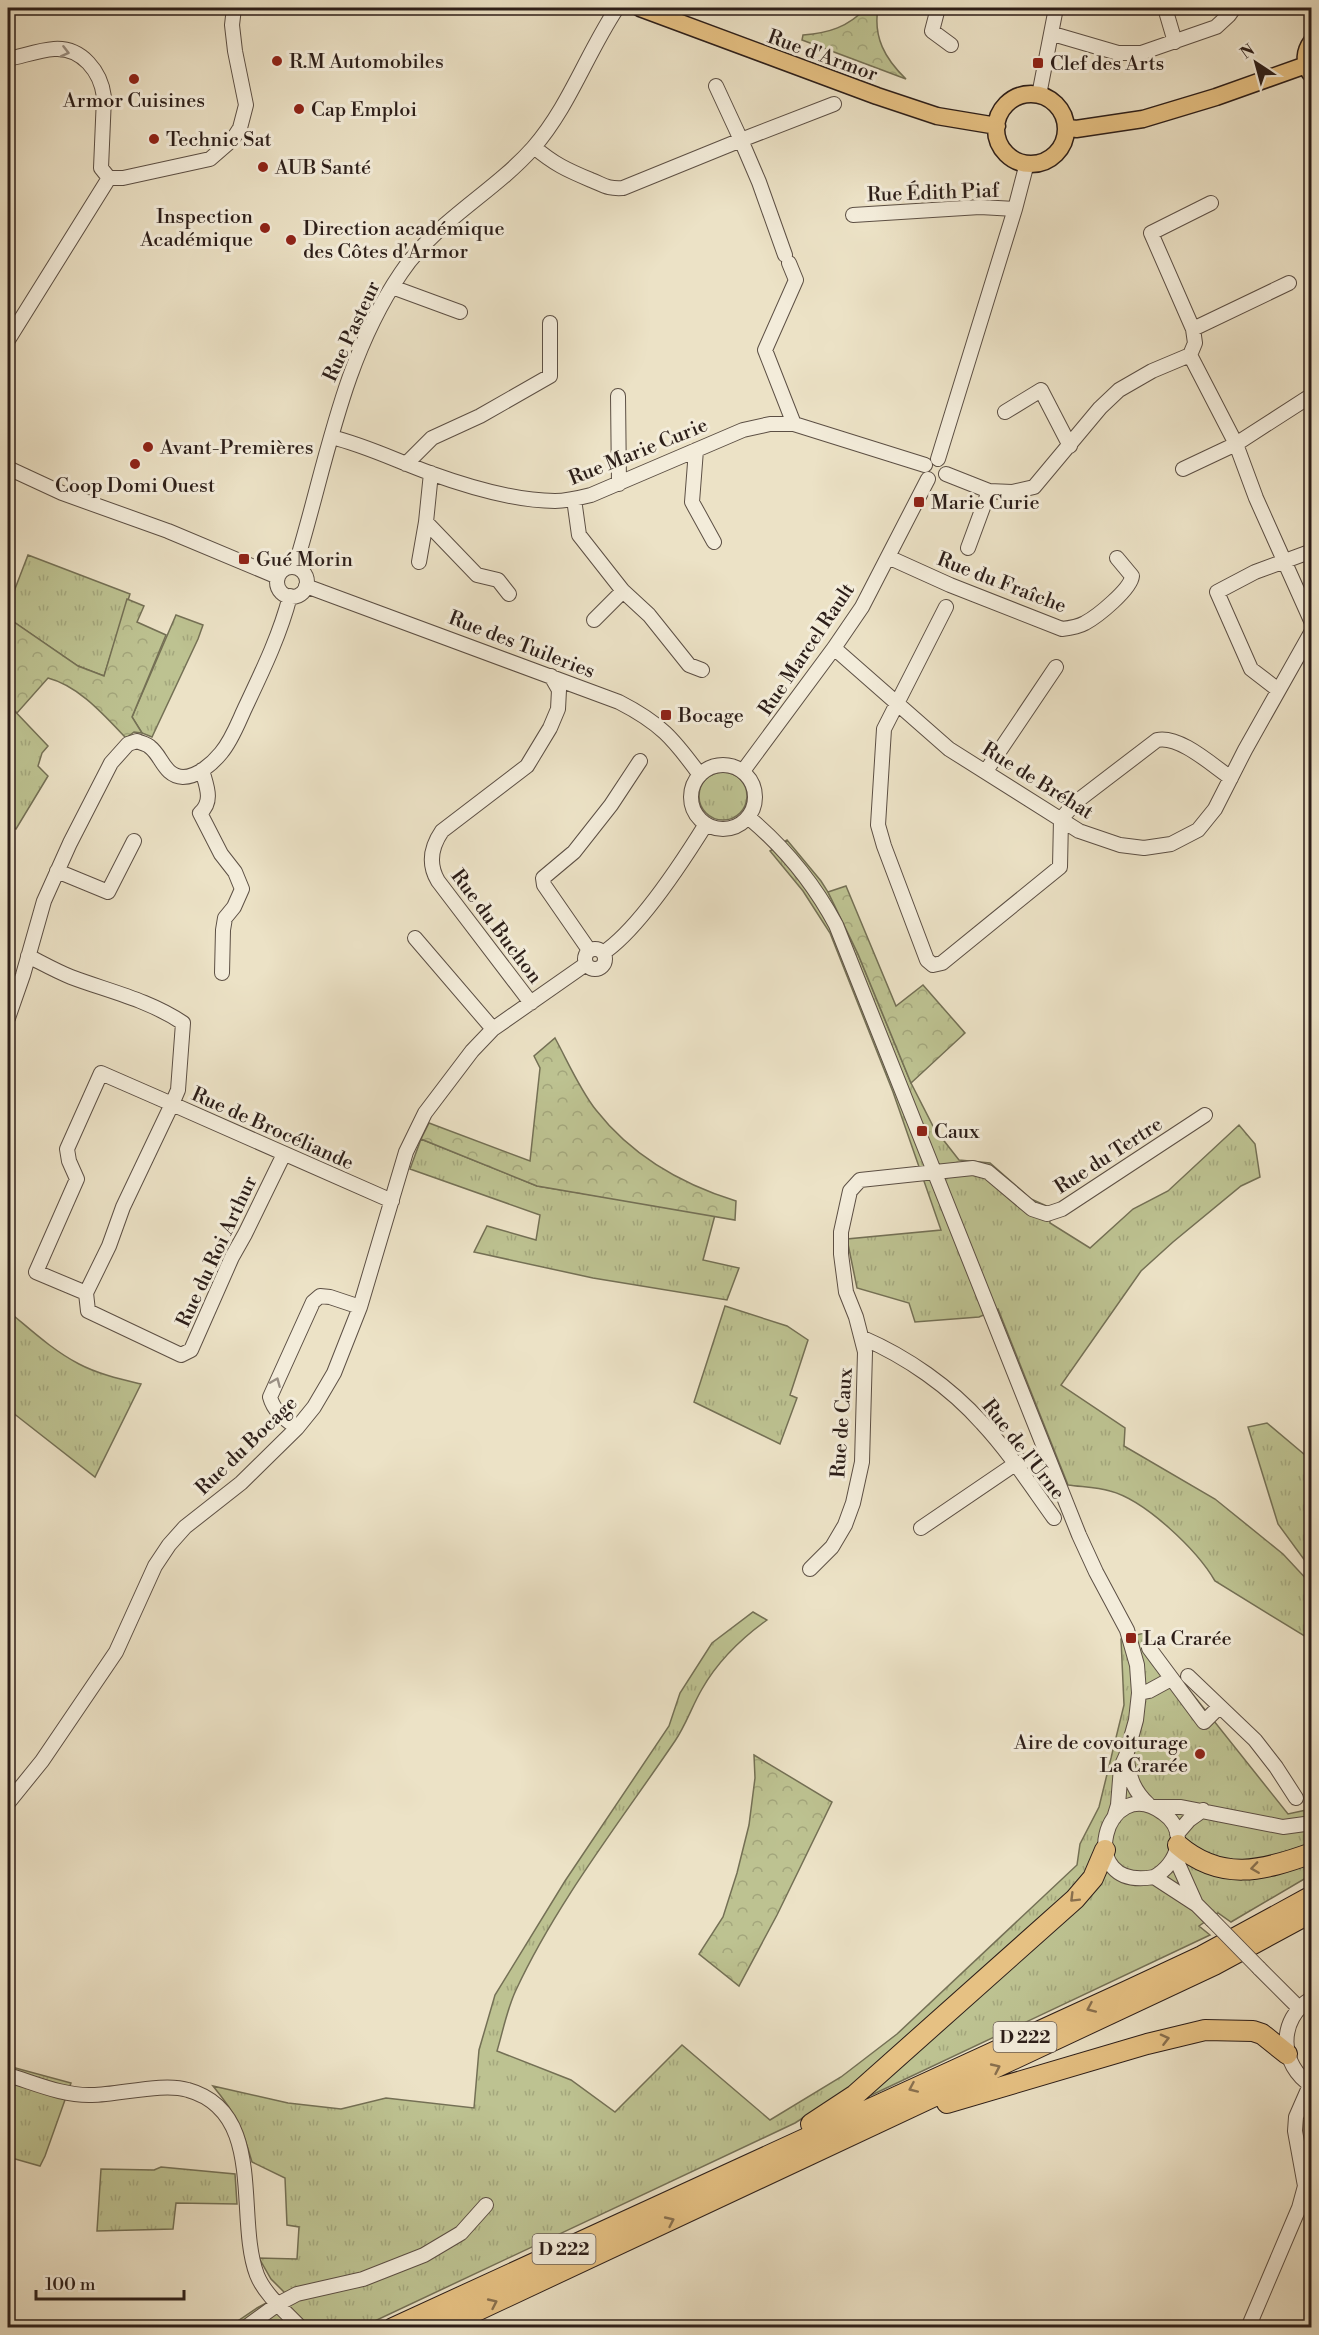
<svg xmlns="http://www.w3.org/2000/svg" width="1319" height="2335" viewBox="0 0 1319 2335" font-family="'Libre Bodoni',serif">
<defs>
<pattern id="grass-tufts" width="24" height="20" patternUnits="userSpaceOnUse" patternTransform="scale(1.5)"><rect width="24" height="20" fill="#bdc291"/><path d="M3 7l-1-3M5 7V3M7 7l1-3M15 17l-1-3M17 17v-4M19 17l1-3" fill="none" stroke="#a3a67c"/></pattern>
<pattern id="forest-crowns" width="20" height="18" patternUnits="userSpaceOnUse" patternTransform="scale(1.5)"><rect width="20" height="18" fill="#bdc291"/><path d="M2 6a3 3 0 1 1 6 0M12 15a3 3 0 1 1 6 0" fill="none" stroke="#a3a67c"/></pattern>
</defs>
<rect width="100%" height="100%" fill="#ece2c6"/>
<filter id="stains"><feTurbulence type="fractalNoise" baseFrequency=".00333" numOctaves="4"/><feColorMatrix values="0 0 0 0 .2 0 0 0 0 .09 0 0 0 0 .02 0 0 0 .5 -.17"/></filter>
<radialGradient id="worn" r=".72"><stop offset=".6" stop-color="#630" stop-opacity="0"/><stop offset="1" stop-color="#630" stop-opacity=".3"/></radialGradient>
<path fill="url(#grass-tufts)" stroke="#747055" stroke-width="1.5" d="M28 555 130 594 104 676 78 666 8 618V607Z
M176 615 203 625 198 639 152 737 142 733 132 717Z
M8 704 48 746 42 753 38 766 48 776 16 829 8 825Z
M699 796a24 24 0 1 1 48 0a24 24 0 1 1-48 0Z
M787 840 821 881 828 892 858 954 911 1083 934 1128 959 1160 990 1163 1031 1199 1049 1207 1050 1223 1090 1248 1133 1209 1168 1191 1239 1125 1255 1144 1260 1177 1241 1186 1173 1242 1141 1271 1061 1385 1125 1428 1124 1446 1215 1499 1283 1554 1311 1584V1640L1215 1581C1197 1550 1145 1500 1110 1491 1097 1487 1082 1487 1068 1485L998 1309 979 1317 915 1322 909 1303 857 1288 847 1239 941 1230 893 1092 830 933 803 891 770 851Z
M421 1139 537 1186 715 1215 703 1260 739 1268 727 1300 593 1278 474 1252 487 1226 536 1240 540 1215 410 1169Z
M725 1306 787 1326 808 1340 790 1395 797 1398 780 1444 694 1402Z
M8 1311C30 1329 52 1350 79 1364 98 1374 120 1379 141 1384L95 1477 8 1409Z
M1267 1423 1311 1460V1569L1278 1524 1248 1427Z
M753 1612 767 1620C742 1638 718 1661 702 1689 692 1706 686 1725 675 1741 620 1822 557 1902 516 1990 507 2009 503 2031 497 2051L571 2080 615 2112 682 2045 770 2120 841 2077 897 2034 1077 1865 1080 1844 1099 1807 1124 1705 1121 1639 1144 1633 1288 1814 1311 1809V1875L1231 1922 1218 1913 1199 1926 1210 1935 861 2100 850 2088 795 2123 362 2327H229L257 2308 285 2293 271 2279 259 2258 297 2259 299 2227 287 2225 285 2178 252 2162C242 2127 236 2114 213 2086L288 2103 341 2109 386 2098 474 2108 479 2050 495 1995 565 1881 669 1726 680 1693 712 1643Z
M8 2066 71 2083 45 2156 40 2166 8 2157Z
M161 2167 235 2174 237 2204 176 2203 173 2229 97 2231 101 2169 154 2170Z"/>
<path fill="url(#forest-crowns)" stroke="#747055" stroke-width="1.5" d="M866 8H878C873 37 885 59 906 79L802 40 803 35C829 33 848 27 866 8Z
M127 599 144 606 137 622 166 635 132 717 142 733 134 732 126 738C104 715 79 686 48 678L17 713 8 704V618L78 666 104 676Z
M846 886 896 1006 923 985 965 1033 911 1083 858 954 828 892Z
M555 1038C567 1060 580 1090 596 1110 632 1156 681 1184 736 1201L735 1220 537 1186 421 1139 429 1123 530 1161 540 1068 534 1056Z
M754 1755 832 1802 777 1915 739 1986 699 1954 723 1917 737 1873 749 1825 755 1778Z"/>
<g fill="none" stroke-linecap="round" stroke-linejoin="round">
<defs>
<path id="minor" d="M938 8 932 31 951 45
M1165 8 1175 42
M1053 34 1118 53H1141L1216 27 1229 15 1234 8
M8 59C23 56 39 50 54 49 82 47 101 72 104 97L101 168 109 178
M716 86 741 140 834 104
M1039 95 1056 8
M534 147C554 164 567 170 591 180 604 185 607 189 623 188L741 140 759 182 785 255
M1211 203 1151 233 1193 329 1195 343 1190 355 1236 444 1256 498 1312 623
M853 215 980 207 1015 209
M789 263 796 280 765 350 794 424
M392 287 460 312
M1193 329 1289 283
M8 340 109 178H123L210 159 233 139 240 128 246 105 235 51 232 25 234 8
M618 396 619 484
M1005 412 1041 390 1070 446
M331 437C365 445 397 461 430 473 466 486 516 501 555 501 567 501 579 498 591 495L743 430 770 424H794L925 465
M696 450 692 502 714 542
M938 459 1015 209 1027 163
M406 464 432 438 480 416 550 376V323
M8 468 62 493 168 531 278 577
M1183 469 1236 444 1312 395
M431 473 426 522 477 575 498 580 509 594
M946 474 989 491 1012 492 1034 487 1100 408 1119 390 1152 371 1190 355
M574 499 579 535 623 591 649 615 689 665 702 670
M968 548 989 491
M888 557 950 585 1062 629C1071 628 1078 627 1085 623 1098 616 1131 589 1132 576L1117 558
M419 562 426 522
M295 567C326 467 341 361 401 273 435 222 493 193 533 148 569 107 587 53 617 8
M277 582a15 15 0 1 1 30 0a15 15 0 1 1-30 0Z
M306 586 619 702C660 723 673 738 700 775
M946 607 884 729 878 825 884 846 927 960 933 965 942 963 1060 867 1061 819 1076 802 1157 740C1180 735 1213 766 1231 778
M594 620 623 591
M834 648 949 749 1079 831 1120 845 1144 848 1171 844 1198 830 1215 809 1245 750 1312 631
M1277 689 1251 669 1217 592 1255 572 1312 551
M691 797a32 32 0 1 1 64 0a32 32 0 1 1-64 0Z
M202 770C206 785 214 801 200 813L221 854 235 872 242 889 234 907 225 918 223 930 222 973
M743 771 834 648 862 607 928 479
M986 771 1056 667
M748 817C784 847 814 884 836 925L1079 1535 1096 1572 1127 1630 1137 1665 1139 1693 1136 1720 1126 1756 1121 1767 1118 1805 1114 1818
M57 871 108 892 134 841
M415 938 493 1029
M585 959a10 10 0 1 1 20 0a10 10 0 1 1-20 0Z
M589 950 544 885 543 878 574 852 611 805 640 761
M603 953C639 929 683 861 706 824
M28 956C42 963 56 971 71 977 108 991 149 1000 183 1023L178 1090 172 1104 392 1201
M531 1003 438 881C428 864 431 847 442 831L527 766 550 728 558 709 559 690 551 676
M8 1018 23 975 44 901 70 843 111 763 128 744 137 741C141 743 147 744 150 747 162 756 164 776 183 777 197 777 212 764 221 753 232 740 238 723 245 708 262 672 280 635 290 596
M86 1293 36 1272 77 1179 69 1161 67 1149 101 1073 172 1104 123 1207 109 1246 86 1293 88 1311 181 1355 191 1350 232 1257 245 1234 284 1154
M863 1338C907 1357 950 1387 982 1423 1009 1452 1031 1486 1054 1518
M297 1428C285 1419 274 1412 270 1397L313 1302 320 1296 330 1297 360 1307
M921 1528 1015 1464 1046 1455
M810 1569 832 1547 845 1525 853 1503 862 1462 865 1352 856 1317 846 1292 841 1254V1232L850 1191 860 1180 973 1168 988 1172 1032 1209 1047 1214 1062 1209 1205 1115
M1149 1648 1204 1722 1219 1707
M1188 1676 1255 1740 1276 1767 1296 1798
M1139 1693 1149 1691 1171 1679
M1127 1761C1130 1779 1134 1791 1148 1804
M8 1803 42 1761 116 1652 155 1566 169 1545 185 1527 241 1483 297 1428 314 1407 334 1373 360 1307 406 1152 425 1113 472 1051 493 1029 586 964
M1154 1807H1181L1283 1827 1312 1823
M1177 1834 1189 1820 1203 1810
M1175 1857 1196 1904
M1154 1877C1178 1864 1189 1831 1163 1813 1106 1770 1072 1892 1154 1877L1197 1905 1212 1920
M1259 1968 1299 2008
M1312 1998C1277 2019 1279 2065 1312 2086
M8 2075C35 2083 63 2096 92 2095 119 2095 163 2082 188 2090 267 2112 235 2217 257 2275 265 2295 286 2312 301 2328
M245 2328 278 2304 297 2294 363 2279 424 2255 461 2233 486 2205
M1248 2328 1299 2208 1305 2186 1295 2131 1296 2117 1310 2085"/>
<path id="major" d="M640 8 877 96 937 116 997 126
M1310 73C1304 61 1304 52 1312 41
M996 129a35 35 0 1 1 70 0a35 35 0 1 1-70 0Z
M1066 127 1076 129 1143 119 1216 97 1306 65"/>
<path id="highway" d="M1178 1845C1221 1882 1263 1871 1312 1853
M947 2103 1147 2044 1205 2030 1253 2031 1262 2034 1287 2054
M811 2124 855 2095 1075 1899 1093 1878 1105 1850
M393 2328 1127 1991 1202 1956 1312 1896
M440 2328 1214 1965 1312 1912"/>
</defs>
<use href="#minor" stroke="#5c4f44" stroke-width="16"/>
<use href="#major" stroke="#2c1e19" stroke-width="19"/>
<use href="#highway" stroke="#2c1e19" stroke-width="22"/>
<use href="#minor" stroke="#f3ecda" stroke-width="14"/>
<use href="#major" stroke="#e6c183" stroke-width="16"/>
<use href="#highway" stroke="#e6c183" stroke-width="20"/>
<defs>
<path id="minor-bridge" d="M1212 1920 1259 1968"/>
</defs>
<use href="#minor-bridge" stroke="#5c4f44" stroke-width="16" stroke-linecap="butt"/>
<use href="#minor-bridge" stroke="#f3ecda" stroke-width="14"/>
</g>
<defs><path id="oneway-chevron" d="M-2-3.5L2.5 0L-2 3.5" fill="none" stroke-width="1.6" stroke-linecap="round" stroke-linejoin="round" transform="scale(1.5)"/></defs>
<g stroke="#998f83">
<use href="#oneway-chevron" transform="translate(65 52) rotate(14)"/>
<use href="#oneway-chevron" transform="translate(276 1382) rotate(-67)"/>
</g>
<g stroke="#89704e">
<use href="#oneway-chevron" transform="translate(1255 1868) rotate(172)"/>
<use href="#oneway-chevron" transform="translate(1074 1898) rotate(135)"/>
<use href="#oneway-chevron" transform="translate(1091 2008) rotate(156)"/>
<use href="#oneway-chevron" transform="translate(1165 2039) rotate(-14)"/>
<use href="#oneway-chevron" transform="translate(996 2068) rotate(-25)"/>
<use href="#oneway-chevron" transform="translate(913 2088) rotate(156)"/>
<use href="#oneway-chevron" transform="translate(670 2221) rotate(-25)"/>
<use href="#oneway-chevron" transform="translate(493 2303) rotate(-25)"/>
</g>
<g fill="#8f2418" stroke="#f3ecda" stroke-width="2">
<circle cx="277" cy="61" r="6"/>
<rect x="1032" y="57" width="12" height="12" rx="3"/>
<circle cx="134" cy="79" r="6"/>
<circle cx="299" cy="109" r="6"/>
<circle cx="154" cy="139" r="6"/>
<circle cx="263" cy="167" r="6"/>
<circle cx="265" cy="228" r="6"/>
<circle cx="291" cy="240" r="6"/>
<circle cx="148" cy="447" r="6"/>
<circle cx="135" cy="464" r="6"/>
<rect x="913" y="496" width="12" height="12" rx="3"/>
<rect x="238" y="553" width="12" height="12" rx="3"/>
<rect x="660" y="709" width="12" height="12" rx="3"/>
<rect x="916" y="1125" width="12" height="12" rx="3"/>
<rect x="1125" y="1632" width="12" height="12" rx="3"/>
<circle cx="1200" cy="1754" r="6"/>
</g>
<g text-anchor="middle" stroke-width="6" stroke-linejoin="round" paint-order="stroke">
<g fill="#f3ecda" stroke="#685c53" stroke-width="1.5">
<rect x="993.5" y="2022" width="63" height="30" rx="4.5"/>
<rect x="532.5" y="2234" width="63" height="30" rx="4.5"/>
</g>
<g font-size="18" font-weight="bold" fill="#2c1e19">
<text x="1025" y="2043">D 222</text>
<text x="564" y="2255">D 222</text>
</g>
<g font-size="20" fill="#2c1e19" stroke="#f3ecda">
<text transform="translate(823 55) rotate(20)" y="7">Rue d'Armor</text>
<text transform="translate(933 192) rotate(-2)" y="7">Rue Édith Piaf</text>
<text transform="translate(351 331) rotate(-65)" y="7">Rue Pasteur</text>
<text transform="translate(638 451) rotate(-22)" y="7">Rue Marie Curie</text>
<text transform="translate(1002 582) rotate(21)" y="7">Rue du Fraîche</text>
<text transform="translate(522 644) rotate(21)" y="7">Rue des Tuileries</text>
<text transform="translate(806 649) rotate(-56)" y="7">Rue Marcel Rault</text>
<text transform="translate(1038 780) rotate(32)" y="7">Rue de Bréhat</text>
<text transform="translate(497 926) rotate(53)" y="7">Rue du Buchon</text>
<text transform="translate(273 1128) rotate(24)" y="7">Rue de Brocéliande</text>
<text transform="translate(1108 1155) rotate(-33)" y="7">Rue du Tertre</text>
<text transform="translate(216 1251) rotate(-65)" y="7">Rue du Roi Arthur</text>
<text transform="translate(841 1423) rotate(-86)" y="7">Rue de Caux</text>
<text transform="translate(246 1445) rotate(-44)" y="7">Rue du Bocage</text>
<text transform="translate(1024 1449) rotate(52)" y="7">Rue de l'Urne</text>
</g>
<g font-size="20" fill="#2c1e19" stroke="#f3ecda" text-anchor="start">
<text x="289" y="68">R.M Automobiles</text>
<text x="1050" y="70">Clef des Arts</text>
<text x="134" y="107" text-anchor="middle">Armor Cuisines</text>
<text x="311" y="116">Cap Emploi</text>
<text x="166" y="146">Technic Sat</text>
<text x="275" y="174">AUB Santé</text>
<text x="253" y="223" text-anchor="end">Inspection<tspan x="253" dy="23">Académique</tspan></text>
<text x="303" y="235">Direction académique<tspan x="303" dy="23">des Côtes d'Armor</tspan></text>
<text x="160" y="454">Avant-Premières</text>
<text x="135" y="492" text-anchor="middle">Coop Domi Ouest</text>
<text x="931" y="509">Marie Curie</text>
<text x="256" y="566">Gué Morin</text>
<text x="678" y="722">Bocage</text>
<text x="934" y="1138">Caux</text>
<text x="1143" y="1645">La Crarée</text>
<text x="1188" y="1749" text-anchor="end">Aire de covoiturage<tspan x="1188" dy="23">La Crarée</tspan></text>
</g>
</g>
<rect width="1319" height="2335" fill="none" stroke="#ece2c6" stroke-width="30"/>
<rect x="9" y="9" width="1301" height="2317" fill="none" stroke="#2c1e19" stroke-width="3"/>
<rect x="15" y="15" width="1289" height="2305" fill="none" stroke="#2c1e19" stroke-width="1.5"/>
<g transform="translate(1256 63) rotate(324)" stroke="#f3ecda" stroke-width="4.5" paint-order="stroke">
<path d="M0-4.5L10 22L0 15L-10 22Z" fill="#2c1e19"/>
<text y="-9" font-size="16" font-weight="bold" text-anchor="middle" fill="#2c1e19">N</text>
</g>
<path d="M36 2290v9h148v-9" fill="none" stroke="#2c1e19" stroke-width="3"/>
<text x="45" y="2290" font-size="18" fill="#2c1e19" stroke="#f3ecda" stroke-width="4.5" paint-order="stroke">100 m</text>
<rect width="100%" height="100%" filter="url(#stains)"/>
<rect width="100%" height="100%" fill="url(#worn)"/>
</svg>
